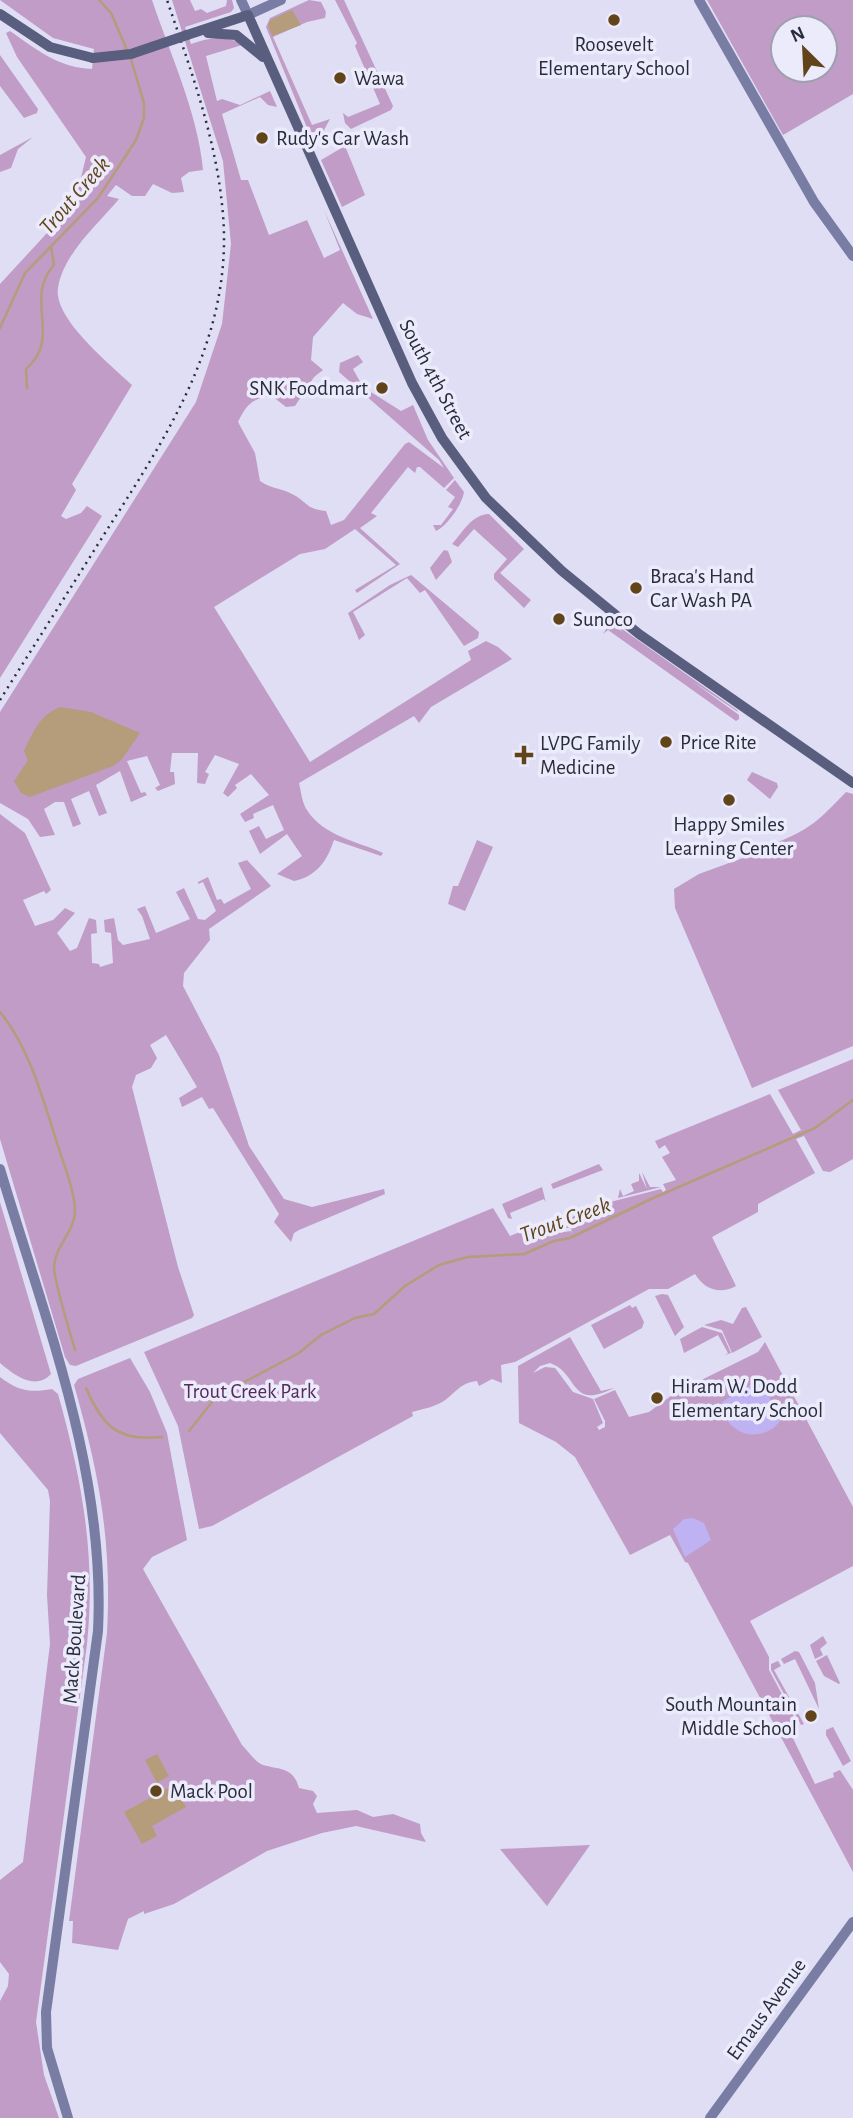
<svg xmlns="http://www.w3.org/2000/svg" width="853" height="2118" viewBox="0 0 853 2118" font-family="'Alegreya Sans',sans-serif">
<rect width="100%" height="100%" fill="#dfdef5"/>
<path fill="#c09cc6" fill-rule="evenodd" d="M0 0H152C170 54 198 113 203 170L189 172 181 178 184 192 172 193 153 184 145 196H132L116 185 107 196 119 199C98 224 63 254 58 288 53 319 112 366 132 385L72 484 76 490 61 516 66 519 81 513 87 506 102 516 0 678V284L71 207 77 194 86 157 17 57 6 33 10 31C37 50 59 68 92 69L94 49 53 38Z
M172 0H190L195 11 201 9 207 13 226 6 227 0H232L234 8 231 12 185 27 191 44C208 38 226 34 242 45L206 56 217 101 222 99 240 105 270 91 277 107 268 105 260 97 222 114 241 180H248L269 235 307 220 324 258 340 250 324 210 373 319 357 314 343 303 313 337 311 360 323 370 314 377 295 406 286 407 272 396C252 398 246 405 238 422L255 453 260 481C271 489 281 488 292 494 308 502 305 509 326 511L331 525 344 520 405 444 409 442 444 468 439 460 339 372 340 363 358 355 363 362 353 369 363 387 401 411 413 405 428 440 454 478 444 488 420 467H417L415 473 408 467 371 513 377 516 360 528 400 564 357 593 355 590 396 565 355 529 325 549 300 554 214 607 310 762 471 660 468 651 486 641 498 647 512 659 431 707 419 723 414 716 299 783C301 791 302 803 307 810 323 836 357 841 383 853L381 856 334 840C327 861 317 876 294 881L277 874 302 856 287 834 260 854 249 831 259 826 266 839 284 830 273 805 253 814 254 818 245 822 240 814 269 795 251 774 235 785 237 788 228 797 223 793 239 764 215 755 205 772 209 774 205 784 197 783 198 753H172L170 772H174L175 784 158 791 155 788 160 785 147 756 127 761 141 793 145 792 147 795 131 802 120 771 96 785 107 813 99 816 89 791 71 799 81 824 73 827 64 802H55L44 809 55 835 40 837 28 819 0 803V712L196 402 222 324 231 244 223 161Z
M309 0 321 2 326 12 325 18 307 22 273 37 312 125 330 119 324 130 326 140 322 141 310 135 266 27 270 18Z
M335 0H344L393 106 391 110 351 129 345 123 343 113 348 117 380 104 355 46 357 43Z
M707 0H853V94L783 135ZM783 28H825V70H783Z
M0 55 38 109 37 113 24 118 0 86Z
M33 137 18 149 11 168 0 172V155Z
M345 146 365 195 342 207 321 160Z
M455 480 464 492C462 505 447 526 436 531L433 525H441L453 509 448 507 455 497 446 490Z
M489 514 524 549 500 573 531 600 524 608 494 579V574L507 559 474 529 458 547 452 544C463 532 471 515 489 514Z
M444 550 448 551 452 562 436 580 430 568Z
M411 575 479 632 478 638 464 646 425 590 420 593 407 578 353 612 365 635 359 640 348 613 390 585Z
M610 623 624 633 612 623 615 624 737 710 738 712 692 681 739 715V719L736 721 608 630 603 634Z
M752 772 777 783 778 787 770 799 747 780Z
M846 792 853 794V1046L752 1088 675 908 674 889 699 874 773 847 774 844C812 828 818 821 846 792Z
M0 814 25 833 51 890 46 894 44 891 23 900 35 926 53 920 65 908 75 913 57 933 70 951 77 948 89 918 96 920 97 933 91 934 92 963 99 964 100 967 113 963 111 933 105 932 104 920 114 918 118 940 123 945 150 939 142 916 137 909 145 906 156 933 190 919 176 892 184 888 198 919 205 920 216 911 203 882 198 884V882L208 877 217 900 221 899 224 904 251 889 238 863 247 860 271 886 209 929 210 940 184 973 183 986 219 1055 249 1146 284 1199 312 1207 384 1189 385 1194 299 1230 294 1233 291 1242 274 1222 279 1214 213 1108 209 1109 202 1097 182 1107 179 1098 197 1087 166 1035 150 1045 157 1058 151 1068 136 1075 132 1087 178 1267 194 1315 192 1318 76 1366 70 1365 65 1357 0 1139Z
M477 840 493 847 465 911 448 904 453 886H458Z
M853 1059V1159L830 1172 823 1171 804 1136 796 1139 815 1173 758 1204V1212L712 1237 736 1286C719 1295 704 1289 695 1274L668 1289H649L515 1362 501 1365 502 1383 492 1379 479 1386 477 1381C463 1382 457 1390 449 1397 438 1407 422 1409 412 1412L413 1416 212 1526 199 1529 178 1426 144 1352 493 1208 510 1236 557 1217V1233L571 1231 572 1234 571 1227 558 1230 559 1222 614 1201 661 1189 663 1192 666 1190 663 1184 676 1180 662 1157 670 1153 665 1145 659 1149 655 1141 770 1094 793 1134 801 1130 778 1090Z
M599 1164 603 1170 553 1189 551 1184Z
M642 1172 650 1187H661L618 1198 620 1189 623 1196 634 1191 631 1184 639 1181V1173L647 1189Z
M542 1187 546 1203 544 1199 510 1213 512 1219 508 1218 502 1204Z
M0 1202 51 1374C35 1391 14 1375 0 1363Z
M662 1294 668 1295 684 1327 675 1336 655 1296Z
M630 1305 632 1308 636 1306 644 1322 642 1328 604 1349 591 1325Z
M746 1307 762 1337 732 1353 722 1330 704 1325 721 1320 733 1324 742 1308Z
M702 1327 722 1333 731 1353 725 1355 728 1353 718 1335 684 1353 680 1339Z
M570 1337 601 1391 614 1388C569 1411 579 1373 550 1363L540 1366 533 1373 545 1367 555 1368 573 1392 593 1399 603 1423 597 1427 599 1430 605 1427V1421L594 1399 615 1390 629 1417 649 1412 675 1393 758 1352 765 1342 853 1507V1566L750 1621 769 1657V1670L799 1726 790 1732 815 1784 834 1777 833 1773 840 1770 853 1790V1872L688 1563 685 1562 670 1535 630 1555 575 1457 556 1442 519 1423 518 1366Z
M130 1358 150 1392 167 1433 187 1540 152 1557 143 1569 242 1745C248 1751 256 1763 263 1765 281 1770 293 1767 299 1788L313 1791 317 1796 313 1804 317 1813 357 1810 373 1817 393 1814 420 1824 421 1833 426 1842 356 1826 322 1833 267 1851 174 1904 144 1914V1911L128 1919 118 1950 72 1943 73 1921H69L107 1633C112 1540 99 1473 74 1385L78 1379Z
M0 1377C18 1391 30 1393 52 1389L58 1394C82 1480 96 1555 87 1644L36 2022 44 2075 59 2118H0V2001L8 1986 9 1974 0 1962V1880L23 1862 50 1644 47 1595 50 1501 48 1490 0 1433Z
M823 1636 827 1643 820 1649 823 1655 815 1659 810 1645Z
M795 1651 799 1652 815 1683 819 1709 795 1659 784 1664 781 1659Z
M827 1655 840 1683 839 1684 824 1676 816 1661Z
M778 1661 781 1666 774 1670 804 1724 801 1725 771 1670V1664Z
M833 1727 851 1761 843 1766 826 1735V1730Z
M590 1845 547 1906 500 1849Z"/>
<path fill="#beb2f3" d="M762 1378 763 1385 781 1420C762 1446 723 1435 722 1402Z
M684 1519 693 1518 704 1523 711 1540 685 1557 673 1529Z"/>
<path fill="#b59c7a" d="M292 10 301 25 272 36 268 25 270 20Z
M60 707 91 712 140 733 122 759 113 766 30 797 21 793 14 781 28 760 24 751C33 732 40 715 60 707Z
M157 1754 169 1776 157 1783 145 1760Z
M174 1785 186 1807 152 1826 157 1836 142 1844 124 1812Z"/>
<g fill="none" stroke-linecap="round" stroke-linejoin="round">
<path stroke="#b59c7a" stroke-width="2.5" d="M99 0 111 13 127 50
M0 328 25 273 98 198 136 140 144 118V103L130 56
M27 388 26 369C63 337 23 299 54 265L51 247
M0 1012C31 1050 44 1103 59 1149 65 1168 75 1192 75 1212 74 1232 56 1245 54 1266 54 1282 70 1332 75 1350
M86 1388C103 1426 117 1442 162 1437
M189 1431 216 1397 299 1353 321 1335 355 1318 374 1314 405 1286 439 1265 468 1257 524 1254 554 1241 570 1238 651 1199 815 1128 853 1100"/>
<path stroke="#797da3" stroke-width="10" d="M241 0 248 15 281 0
M699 0 814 202 853 256
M0 1169C45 1320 106 1471 98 1631L46 2012 47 2048 68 2118
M710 2118 853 1922"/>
<path stroke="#595e7e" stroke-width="10" d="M0 14 50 47 93 58
M208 33 236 35 263 57
M187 35 248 15 412 383 442 438 486 498 562 571 639 634 853 783"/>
<path stroke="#292c3b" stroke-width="2.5" stroke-dasharray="2 5" stroke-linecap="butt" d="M0 700C35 644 70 589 105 533 167 436 233 337 223 215 217 140 191 71 167 0"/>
<path stroke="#595e7e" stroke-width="10" d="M93 58 131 54 187 35"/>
</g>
<g fill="#61441a" stroke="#ecebfc" stroke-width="2.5">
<circle cx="614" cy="20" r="7"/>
<circle cx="340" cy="78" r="7"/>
<circle cx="262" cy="138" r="7"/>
<circle cx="382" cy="388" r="7"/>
<circle cx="636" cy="588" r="7"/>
<circle cx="559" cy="619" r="7"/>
<circle cx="666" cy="742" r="7"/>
<path d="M520.5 744.5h7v7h7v7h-7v7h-7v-7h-7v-7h7z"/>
<circle cx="729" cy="800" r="7"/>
<circle cx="657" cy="1398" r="7"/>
<circle cx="811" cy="1716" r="7"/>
<circle cx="156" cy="1791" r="7"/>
</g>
<g text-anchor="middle" stroke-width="7" stroke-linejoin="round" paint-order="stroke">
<g font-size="21" fill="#292c3b" stroke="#ecebfc" text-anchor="start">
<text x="614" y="51" text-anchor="middle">Roosevelt<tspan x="614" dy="24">Elementary School</tspan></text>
<text x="354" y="85">Wawa</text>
<text x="276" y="145">Rudy's Car Wash</text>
<text x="368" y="395" text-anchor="end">SNK Foodmart</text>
<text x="650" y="583">Braca's Hand<tspan x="650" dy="24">Car Wash PA</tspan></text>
<text x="573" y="626">Sunoco</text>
<text x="680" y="749">Price Rite</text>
<text x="540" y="750">LVPG Family<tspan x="540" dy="24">Medicine</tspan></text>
<text x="729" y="831" text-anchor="middle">Happy Smiles<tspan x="729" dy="24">Learning Center</tspan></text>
<text x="671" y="1393">Hiram W. Dodd<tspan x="671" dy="24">Elementary School</tspan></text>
<text x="797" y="1711" text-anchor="end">South Mountain<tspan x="797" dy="24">Middle School</tspan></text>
<text x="170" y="1798">Mack Pool</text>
</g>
<g font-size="21" fill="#292c3b" stroke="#ecebfc">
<text transform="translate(436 379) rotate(62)" y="7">South 4th Street</text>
<text transform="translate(74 1639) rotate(-86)" y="7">Mack Boulevard</text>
<text transform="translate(766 2009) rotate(-54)" y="7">Emaus Avenue</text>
</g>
<g font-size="21" fill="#572a5c" stroke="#ecebfc">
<text x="250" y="1398">Trout Creek Park</text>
</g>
<g font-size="23" font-style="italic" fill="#61441a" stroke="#ecebfc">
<text transform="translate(74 195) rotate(-49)" y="8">Trout Creek</text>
<text transform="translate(565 1219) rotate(-20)" y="8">Trout Creek</text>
</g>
</g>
<g transform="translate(804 49) rotate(336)"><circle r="33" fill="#ecebfc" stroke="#9e9faf" stroke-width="2"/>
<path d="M0-5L12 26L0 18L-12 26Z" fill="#61441a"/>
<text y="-10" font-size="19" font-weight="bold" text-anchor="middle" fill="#292c3b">N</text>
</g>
</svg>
